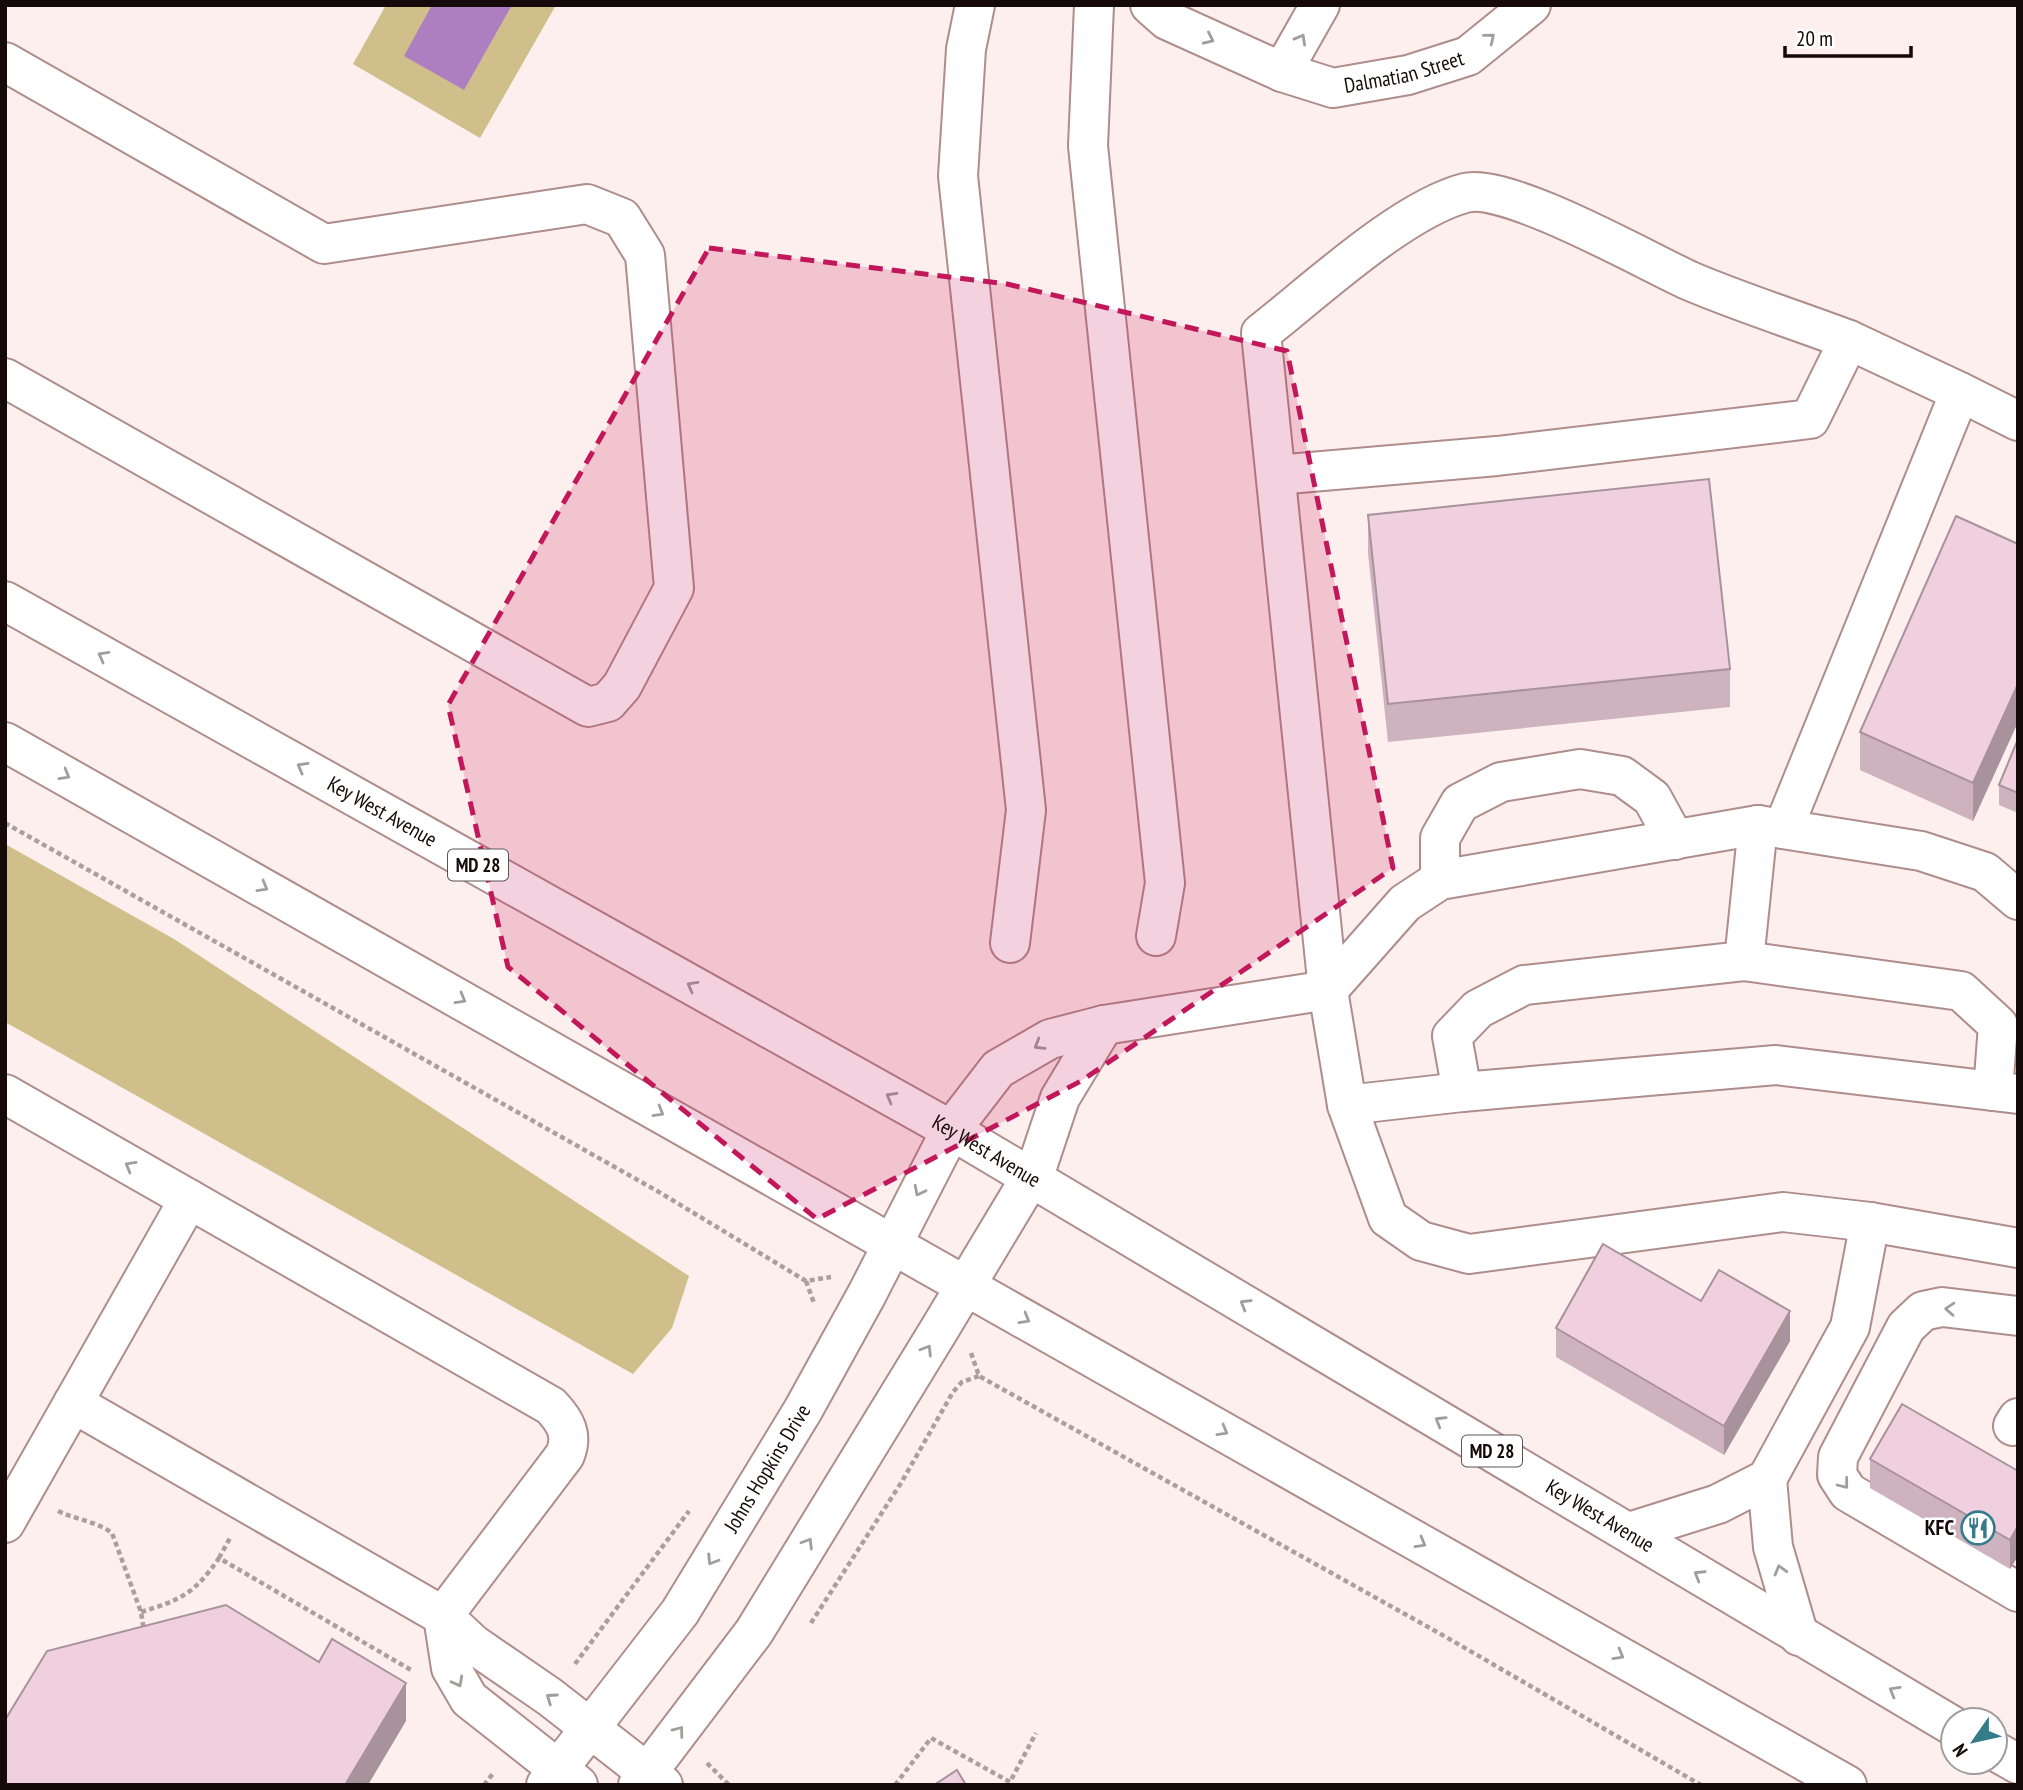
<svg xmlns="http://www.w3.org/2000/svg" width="2023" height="1790" viewBox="0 0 2023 1790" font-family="'PT Sans Narrow',sans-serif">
<rect width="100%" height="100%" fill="#fdefed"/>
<path fill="#d0bf8b" d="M386 5H556L480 138 353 64Z
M5 844 174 939 689 1276 672 1328 633 1374 5 1022Z"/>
<path fill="#ad7fc1" d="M432 5H512L464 90 404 56Z"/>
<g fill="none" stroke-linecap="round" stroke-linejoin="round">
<defs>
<g id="minor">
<path d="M975 5 966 49 958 176 1026 810 1010 943"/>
<path d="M1094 5 1088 146 1165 883 1156 936"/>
<path id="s1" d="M1150 5 1167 20 1282 72 1333 88 1408 75 1468 56 1531 5"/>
<path d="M5 62 324 244 587 204 622 218 645 255 674 588 622 686 608 702 588 707 5 378"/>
<path d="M1282 72 1320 5"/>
<path d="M1849 340 1960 392"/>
<path d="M1276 475 1497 456 1810 419 1849 340C1796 320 1742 303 1690 281 1646 261 1507 182 1465 193 1401 210 1315 291 1261 333L1328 990 1347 1105 1388 1218 1421 1241 1469 1254 1783 1212 1870 1222 2018 1248"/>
<path d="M1783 829 1960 392 2018 421"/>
<path d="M1440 880V838L1460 803 1501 782 1580 769 1622 776 1652 798 1675 840"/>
<path d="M1744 961 1961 991 1998 1025 1993 1091"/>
<path d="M1462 1092 1452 1036 1478 1009 1524 985 1744 961 1758 825"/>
<path d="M5 1094 551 1406C566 1422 573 1435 565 1455L443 1616 451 1668 469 1699 578 1785"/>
<path d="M1347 1105 1462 1092 1776 1065 2018 1094"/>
<path d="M2018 1316 1942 1307 1923 1311 1906 1327 1838 1457 1837 1475 1848 1492 2018 1592"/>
<path d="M73 1403 443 1616 473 1644 550 1697 663 1785"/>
<path d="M2013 1426 2018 1418"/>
<path d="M1767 1479 1850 1327 1870 1222"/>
<path d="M5 1523 189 1199"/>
<path d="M1629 1532 1718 1504 1767 1479 1773 1547 1799 1636"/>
<path id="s2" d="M546 1785 680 1612 803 1410 867 1294 951 1130 998 1069 1050 1039 1104 1025 1328 990 1405 903 1440 880 1758 825 1921 851 1985 872 2018 900"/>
<path d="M638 1785 754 1632 939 1330 1037 1167 1060 1098 1104 1025"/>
</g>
<g id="major">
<path id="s3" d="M5 601 951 1130 1953 1726"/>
<path d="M5 742 1847 1785"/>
<path d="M1995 1751 2018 1764"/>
</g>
</defs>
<use href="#minor" stroke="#ae8d8a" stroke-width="42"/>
<use href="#major" stroke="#ae8d8a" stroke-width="42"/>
<path stroke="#ab9e9c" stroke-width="4.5" stroke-dasharray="5 3.5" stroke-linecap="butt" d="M5 823 659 1192 806 1281 831 1277
M806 1281 814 1303
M971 1353 979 1376 1446 1637 1701 1785
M58 1511C76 1520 96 1521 112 1533L141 1612 144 1631
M219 1558 230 1538
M141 1612C181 1600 195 1593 219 1558L411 1670
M811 1623 901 1483 953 1392 962 1382 979 1376
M575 1664 689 1511
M707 1763 729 1785
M484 1785 494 1772
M895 1785 931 1738 1010 1782 1036 1733"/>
<use href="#minor" stroke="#fff" stroke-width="38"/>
<use href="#major" stroke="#fff" stroke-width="38"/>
</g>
<path fill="#ceb3bf" d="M1368 515 1730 669V707L1388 742 1368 553Z
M2018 544V722L1973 821 1860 770V732Z
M2018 739V813L1999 805V785Z
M1701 1301 1790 1341 1724 1455 1556 1357V1328Z
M1870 1459 2018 1471V1556L2010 1569 1870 1488Z"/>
<path fill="#a8929b" d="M2018 684V722L1973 821V783Z
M1790 1311V1341L1724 1455V1426Z
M2018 1526V1556L2010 1569V1540Z
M406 1683V1721L368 1785H345Z"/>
<path fill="#f0d0de" stroke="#a8929b" stroke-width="2" d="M1709 479 1730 669 1388 704 1368 515Z
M1956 516 2018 544V684L1973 783 1860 732Z
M2018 739V793L1999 785Z
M1603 1244 1701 1301 1719 1270 1790 1311 1724 1426 1556 1328Z
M1902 1404 2018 1471V1526L2010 1540 1870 1459Z
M226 1605 319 1662 332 1639 406 1683 345 1785H5V1720L47 1651Z
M957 1770 966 1785H934Z"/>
<defs><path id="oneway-chevron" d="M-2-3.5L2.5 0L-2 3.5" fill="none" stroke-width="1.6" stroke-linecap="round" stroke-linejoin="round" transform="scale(1.75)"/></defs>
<g stroke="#a19d9d">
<use href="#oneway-chevron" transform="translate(1490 38) rotate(-39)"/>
<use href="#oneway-chevron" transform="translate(1209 39) rotate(25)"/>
<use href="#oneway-chevron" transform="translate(1301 39) rotate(-61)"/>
<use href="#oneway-chevron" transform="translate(103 656) rotate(-151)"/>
<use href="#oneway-chevron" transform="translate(302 767) rotate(-151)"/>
<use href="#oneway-chevron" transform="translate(65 775) rotate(30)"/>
<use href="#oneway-chevron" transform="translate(263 887) rotate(30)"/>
<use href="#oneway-chevron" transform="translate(692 986) rotate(-151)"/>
<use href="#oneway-chevron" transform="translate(461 999) rotate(30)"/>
<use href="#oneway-chevron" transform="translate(1039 1045) rotate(149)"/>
<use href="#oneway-chevron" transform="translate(891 1097) rotate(-151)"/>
<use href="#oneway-chevron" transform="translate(659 1112) rotate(30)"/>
<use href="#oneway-chevron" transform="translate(130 1166) rotate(-150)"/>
<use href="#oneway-chevron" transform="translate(919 1191) rotate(117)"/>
<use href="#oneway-chevron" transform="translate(1245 1304) rotate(-149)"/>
<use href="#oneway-chevron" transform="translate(1950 1309) rotate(-176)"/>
<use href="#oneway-chevron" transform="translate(1025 1319) rotate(30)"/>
<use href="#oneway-chevron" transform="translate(927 1350) rotate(-58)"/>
<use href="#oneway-chevron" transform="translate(1440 1421) rotate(-149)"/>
<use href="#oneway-chevron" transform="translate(1223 1431) rotate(30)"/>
<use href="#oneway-chevron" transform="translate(1844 1484) rotate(52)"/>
<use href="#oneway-chevron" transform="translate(808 1543) rotate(-58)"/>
<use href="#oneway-chevron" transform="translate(1421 1543) rotate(30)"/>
<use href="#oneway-chevron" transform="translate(712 1560) rotate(122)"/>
<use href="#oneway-chevron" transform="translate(1780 1570) rotate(-106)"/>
<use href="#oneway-chevron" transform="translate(1699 1575) rotate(-149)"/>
<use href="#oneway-chevron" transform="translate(1619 1655) rotate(30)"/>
<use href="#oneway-chevron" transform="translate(458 1682) rotate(62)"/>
<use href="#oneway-chevron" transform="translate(1894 1691) rotate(-150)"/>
<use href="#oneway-chevron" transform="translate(551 1698) rotate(-145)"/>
<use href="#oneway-chevron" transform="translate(679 1731) rotate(-53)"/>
</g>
<path fill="#c2185b" fill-opacity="0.2" stroke="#c2185b" stroke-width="5" stroke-dasharray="14 9" stroke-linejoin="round" d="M709 248 1007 284 1287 351 1393 868 1081 1081 817 1219 508 967 448 705Z"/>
<defs>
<symbol id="restaurant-ring" viewBox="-11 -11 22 22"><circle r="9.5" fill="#fff" stroke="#367b89" stroke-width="1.5"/><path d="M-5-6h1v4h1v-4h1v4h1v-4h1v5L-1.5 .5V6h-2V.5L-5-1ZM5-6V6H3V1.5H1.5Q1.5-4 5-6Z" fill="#367b89"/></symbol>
</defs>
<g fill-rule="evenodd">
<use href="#restaurant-ring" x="1959" y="1509" width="38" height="38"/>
</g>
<g text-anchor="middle" stroke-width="5" stroke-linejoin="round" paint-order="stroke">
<g fill="#fff" stroke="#5b5453" stroke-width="2">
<rect x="448" y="849.5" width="60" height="31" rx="5"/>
<rect x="1462" y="1435.5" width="60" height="31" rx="5"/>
</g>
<g font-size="19" font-weight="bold" fill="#150a09">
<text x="478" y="872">MD 28</text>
<text x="1492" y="1458">MD 28</text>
</g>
<g font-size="21" fill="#150a09" stroke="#fff">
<text dy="7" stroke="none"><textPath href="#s1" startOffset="275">Dalmatian Street</textPath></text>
<text dy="7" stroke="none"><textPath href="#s3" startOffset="432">Key West Avenue</textPath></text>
<text dy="7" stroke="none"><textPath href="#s3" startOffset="1125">Key West Avenue</textPath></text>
<text dy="7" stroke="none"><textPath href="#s2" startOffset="387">Johns Hopkins Drive</textPath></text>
<text dy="7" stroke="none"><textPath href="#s3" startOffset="1839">Key West Avenue</textPath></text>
</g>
<g font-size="21" font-weight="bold" fill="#150a09" stroke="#fff" text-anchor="end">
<text x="1954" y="1535">KFC</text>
</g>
</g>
<rect width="2023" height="1790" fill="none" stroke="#150a09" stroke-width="14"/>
<g transform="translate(1974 1741) rotate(236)"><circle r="33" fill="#ffffff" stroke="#a19d9d" stroke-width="2"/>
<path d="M0-5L12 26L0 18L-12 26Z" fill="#367b89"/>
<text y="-10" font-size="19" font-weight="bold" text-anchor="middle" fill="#150a09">N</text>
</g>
<path d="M1785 46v10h126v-10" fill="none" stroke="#150a09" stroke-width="3.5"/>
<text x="1796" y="46" font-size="21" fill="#150a09" stroke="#ffffff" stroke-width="5" paint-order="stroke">20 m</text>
</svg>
